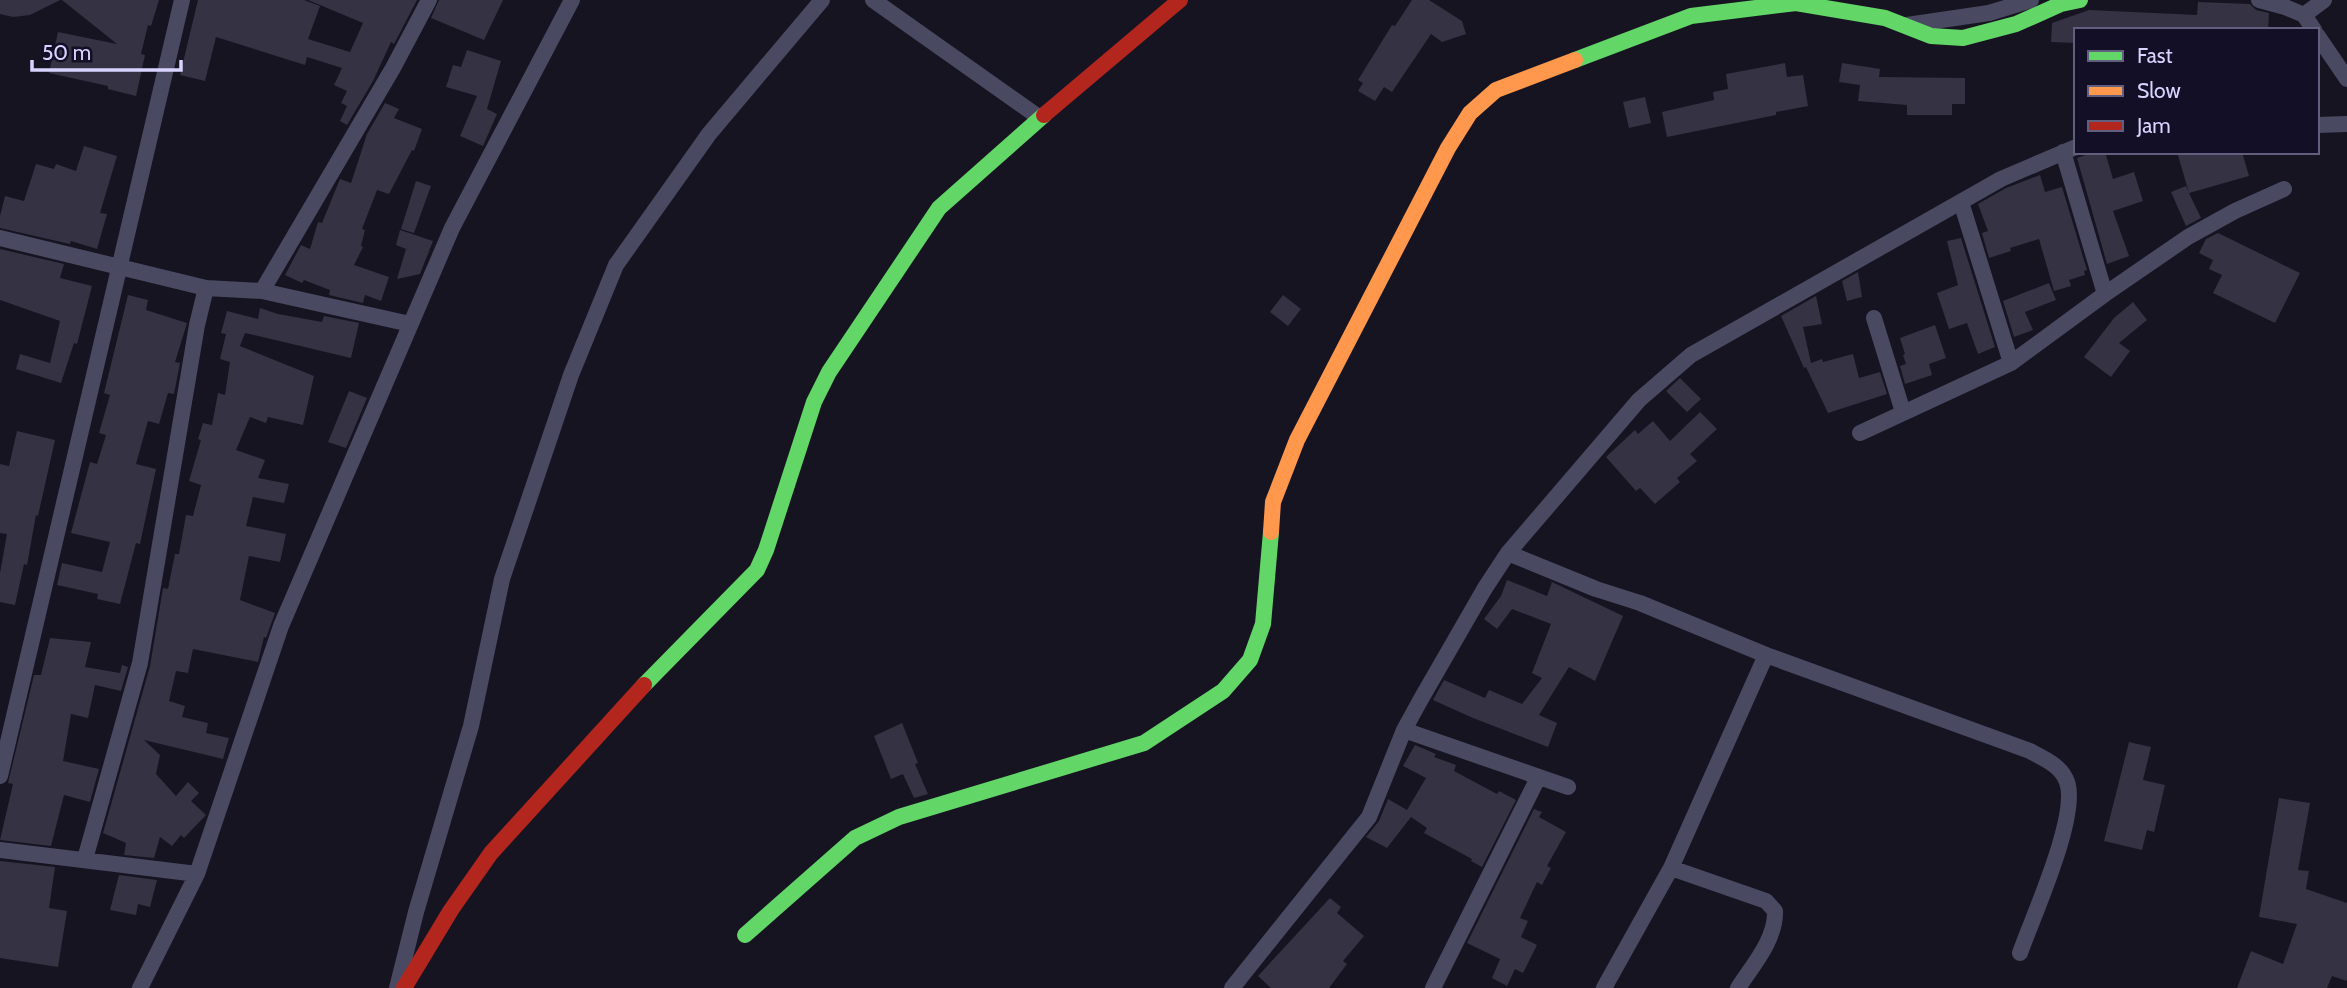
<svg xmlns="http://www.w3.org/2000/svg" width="2347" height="988" viewBox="0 0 2347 988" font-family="Cabin,sans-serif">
<rect width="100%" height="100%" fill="#161421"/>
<path fill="#343243" d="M0 0H60L30 15 13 17 0 14Z
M62 0H159L151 26 148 25 141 54 145 55 136 96 108 89V86L49 73 58 32 117 44Z
M198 0H304L320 6 308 39 350 52 363 23 308 0H417L394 44 391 42 373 81 347 125 340 121 347 106 341 103 347 91 334 85 342 68 307 57 305 65 216 37 205 81 180 75Z
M439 0H503L484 40 431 18Z
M1412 0H1429L1462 21 1466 34 1442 42 1431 34 1392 92 1384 87 1375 101 1358 91 1363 83 1358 80 1392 25 1395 26Z
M2198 2 2250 4 2256 10 2269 13 2268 30H2076V43L2051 42 2052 23 2089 10 2197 15Z
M467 50 501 61 487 109 497 114 483 146 460 136 477 96 446 87 453 65 461 67Z
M1785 63 1787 77 1803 75 1808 106 1776 112V115L1667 137 1662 112 1714 100 1713 92 1728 89 1726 74Z
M1842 63 1880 69 1879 77 1965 78V104H1952V115H1907V105L1858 101 1860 85 1839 82Z
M1645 97 1651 123 1629 128 1623 102Z
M385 103 399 109 394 118 422 129 414 151 412 150 389 194 377 190 362 229 365 230 361 246 363 247 354 265 389 277 381 301 365 295 363 303 329 295 330 290 304 280 302 283 285 275 301 245 310 249 318 222 322 223 340 179 351 183 367 134Z
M84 146 117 156 100 213 107 214 97 249 71 241 70 244 0 228V216L5 196 24 201 36 164 54 169 56 164 76 171Z
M2095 152H2105L2113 179 2134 172 2143 201 2113 211 2129 256 2107 264 2077 158Z
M2177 152H2242L2249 176 2189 193 2201 218 2186 226 2171 192 2186 186 2189 193Z
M2040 175 2045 192 2062 187 2087 270 2084 271 2085 275 2069 280 2071 286 2054 291 2039 239 2010 248 2011 251 1989 258 1982 233 1988 231 1978 204 2006 188Z
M416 181 431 186 414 233 401 229Z
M400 230 433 241 420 274 397 279 406 249 396 245Z
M2218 233 2300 273 2275 323 2213 293 2222 275 2209 269 2213 260 2199 253 2206 239Z
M1961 238 1995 347 1978 354 1967 323 1949 329 1937 293 1958 285 1947 241Z
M0 249 64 264 60 278 92 286 77 344 74 343 61 383 16 369 20 354 50 363 60 321 0 300Z
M1858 272 1862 297 1847 301 1842 281Z
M2049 283 2056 300 2025 312 2033 330 2014 337 2003 301Z
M128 295 148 300 146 310 187 323 175 362 180 363 174 394 168 393 159 424 148 421 136 464 156 469 140 544 136 543 120 604 97 599 98 594 57 585 62 563 102 572 110 542 71 533 90 462 97 464 106 435 99 433 110 395 104 393Z
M1283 295 1301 309 1288 326 1270 312Z
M1816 296 1822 324 1803 327 1811 363 1822 359 1823 362 1853 354 1859 378 1880 372 1887 394 1828 413 1806 367 1804 368 1781 316Z
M2133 302 2147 320 2119 343 2130 351 2111 377 2084 357 2114 318Z
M260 308 278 314 322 322 324 316 359 323 351 358 245 333 240 346 314 376 303 425 268 417 266 423 250 417 236 450 265 460 258 478 289 484 284 503 253 497 246 526 286 534 280 562 249 556 240 600 275 613 266 638 264 637 258 662 193 649 188 673 176 671 169 701 185 706 182 717 208 723 206 733 229 738 223 759 144 740 160 755 156 774 176 796 188 782 199 793 191 801 206 815 184 838 181 835 172 846 160 837 154 858 124 855 126 843 103 833 150 666 163 588 168 589 175 554H179L186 515 193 516 201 485 189 481 201 440 198 439 203 423 212 425 218 393 225 395 230 362 220 359 226 334 221 333 227 311 258 319Z
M1935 325 1946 358 1929 364 1932 375 1905 384 1900 366 1906 364 1903 355 1905 354 1900 338Z
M1680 378 1701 399 1687 412 1666 391Z
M349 391 367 398 346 448 328 442Z
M1700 412 1717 429 1690 454 1697 461 1677 478 1680 482 1655 504 1640 488 1636 491 1606 457 1635 430 1638 434 1653 421 1670 441Z
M17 431 55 440 38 516 36 515 27 565 24 564 15 605 0 602V573L7 534 0 533V464L9 466Z
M1507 580 1547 596 1552 582 1623 616 1595 681 1569 667 1539 715 1557 723 1548 747 1473 718 1433 700 1444 680 1485 698 1489 690 1522 704 1542 678 1532 673 1551 624 1512 609 1497 629 1484 619 1501 596Z
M50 638 91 642 85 667 120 673 122 665 128 667 121 691 95 685 88 718 71 714 63 761 99 769 90 802 64 795 51 846 0 840 13 784 8 783 34 675H41Z
M902 723 918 763 915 764 928 794 914 798 903 774 891 779 874 736Z
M2129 742 2151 747 2143 780 2165 785 2154 832 2147 830 2142 850 2104 841Z
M1415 745 1436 754 1434 757 1456 765 1454 771 1497 794 1499 791 1516 800 1482 867 1471 861 1472 859 1424 833 1427 828 1411 817 1387 848 1366 837 1379 821 1388 799 1407 810 1426 778 1403 766Z
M2279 798 2310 803 2298 870 2309 871 2306 889 2347 903V981L2332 976 2327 988H2237L2251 951 2283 964 2297 924 2259 917Z
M1534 809 1542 812 1539 817 1566 832 1547 866 1551 868 1542 885 1537 882 1520 918 1528 921 1521 937 1537 945 1523 973 1515 969 1507 986 1492 978 1500 959 1467 943Z
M0 861 55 867 49 908 67 911 58 967 0 958Z
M119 875 157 880 150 907 138 904 136 915 110 910Z
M1330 898 1341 907 1337 913 1364 936 1343 961 1347 964 1329 988H1271L1258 976Z"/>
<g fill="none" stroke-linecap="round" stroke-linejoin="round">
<path stroke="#4a4962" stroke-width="16" d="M873 0 1040 118
M2259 0 2285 7 2304 15 2314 30
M2304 15 2324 0
M1907 25 1989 13 2031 0
M2317 35 2347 79
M2317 125 2347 124
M2063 152 2105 294
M1961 202 2011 363
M0 238 206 288 262 291 410 324
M262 291 393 68 429 0
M1874 318 1903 412
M1860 433 2011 363 2105 294 2188 237 2235 211 2284 189
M1508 553 1596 589 1640 603 1766 655 2030 751C2044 759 2061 765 2067 782 2079 816 2033 916 2020 953
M1404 730 1568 787
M0 776 182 0
M0 850 197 874
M85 859 140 663 197 325 206 288
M1671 868 1766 901 1775 911C1776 939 1753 965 1738 988
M140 988 197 874 281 626 452 228 572 0
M397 988 416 912 471 726 502 579 571 375 616 265 709 134 822 0
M1232 988 1369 817 1404 730 1421 699 1485 588 1508 553 1639 400 1691 355 2001 179 2076 147
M1433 988 1538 778
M1604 988 1671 868 1766 655"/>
<path stroke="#63d668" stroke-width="16" d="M1575 60 1691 16 1796 3 1885 18 1931 36 1963 38 2016 24 2061 4 2080 0
M644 685 757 570 766 550 814 402 829 372 939 208 1044 115
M745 935 855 838 899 817 1144 743 1223 691 1250 660 1263 624 1271 532"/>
<path stroke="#ff974d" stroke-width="16" d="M1271 532 1273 502 1297 440 1448 148 1470 113 1496 90 1575 60"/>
<path stroke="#b3261e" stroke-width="16" d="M1044 115 1180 0
M404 988 451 910 491 853 644 685"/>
</g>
<rect x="2074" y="28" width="245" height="126" fill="#130f26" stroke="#625e7d" stroke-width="2"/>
<rect x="2088" y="51" width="35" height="10" fill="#63d668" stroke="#625e7d" stroke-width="2"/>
<text x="2137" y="63" font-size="21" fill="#d9d4ff">Fast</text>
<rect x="2088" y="86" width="35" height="10" fill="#ff974d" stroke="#625e7d" stroke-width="2"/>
<text x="2137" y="98" font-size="21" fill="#d9d4ff">Slow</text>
<rect x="2088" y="121" width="35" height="10" fill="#b3261e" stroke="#625e7d" stroke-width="2"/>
<text x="2137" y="133" font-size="21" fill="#d9d4ff">Jam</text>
<path d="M32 60v10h149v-10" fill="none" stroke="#d9d4ff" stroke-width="3.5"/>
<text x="42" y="60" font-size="21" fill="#d9d4ff" stroke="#130f26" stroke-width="5" paint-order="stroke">50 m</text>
</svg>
